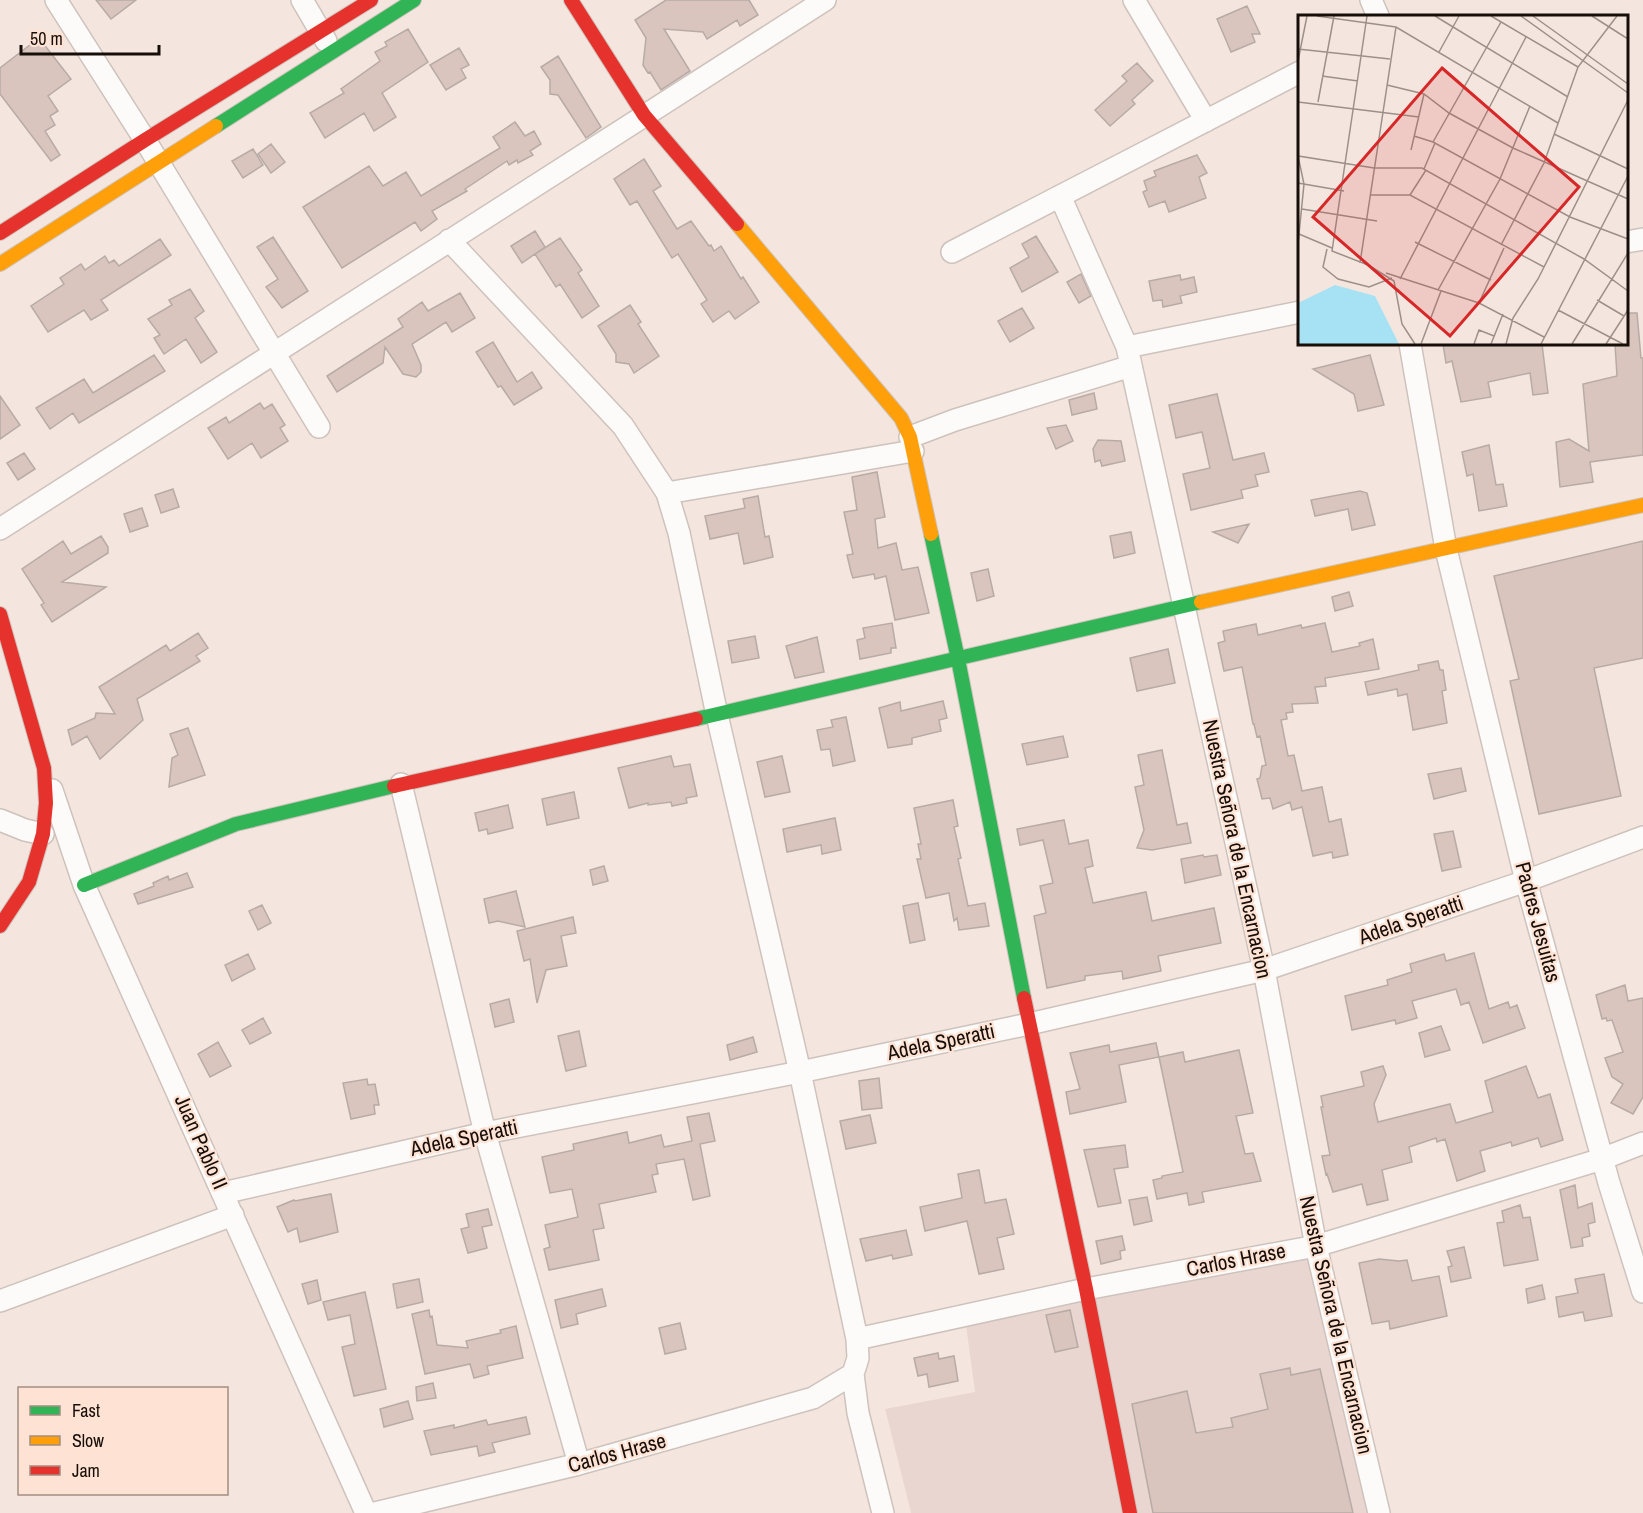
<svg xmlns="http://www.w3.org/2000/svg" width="1643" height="1513" viewBox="0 0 1643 1513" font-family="'Archivo Narrow',sans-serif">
<rect width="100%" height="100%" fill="#f4e6de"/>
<path fill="#ead6d0" d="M1314 1249 1371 1513H911L885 1409 975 1392 965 1318Z"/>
<path fill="#d9c4be" stroke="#b7aba6" stroke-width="1.5" d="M96 0H136L111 19Z
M666 0H749L758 15 740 26 737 20 707 39 703 32 664 29 690 71 661 90 650 72 648 73 643 65 646 38 635 20Z
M1247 6 1260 34H1252L1255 42 1231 52 1217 19Z
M408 29 428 62 382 93 396 117 374 131 364 113 325 138 310 113 344 93 341 89 380 61 375 52 387 46 385 42Z
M39 38 71 79 48 96 58 111 50 116 55 125 45 131 60 155 51 161 0 94V68Z
M459 48 469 65 461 69 466 78 446 90 430 65Z
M558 56 601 127 586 138 558 95 550 94V80L541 67Z
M1137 63 1153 81 1132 100 1135 104 1110 126 1095 110 1127 81 1122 76Z
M515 122 525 136 534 131 541 144 530 151 533 155 518 163 517 160 509 165 507 161 465 189 467 191 432 211 437 219 421 231 415 222 342 268 303 207 369 166 383 186 406 172 421 196 500 148 493 137Z
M271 144 285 162 271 173 258 154Z
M253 149 263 165 243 178 232 161Z
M1197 155 1207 173 1199 177 1206 198 1169 212 1165 201 1149 207 1143 192 1147 190 1144 181 1156 176 1154 171Z
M644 159 661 186 653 191 677 229 691 221 709 246 711 245 714 251 721 246 741 279 743 277 759 302 735 319 729 311 713 322 701 304 707 300 678 254 672 258 637 201 630 205 614 179Z
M535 231 545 247 522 263 511 246Z
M1036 236 1058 272 1022 292 1010 268 1029 257 1022 244Z
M273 237 308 291 282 308 266 287 278 279 257 247Z
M560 238 582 270 578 273 599 306 582 318 560 284 556 287 535 254Z
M160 239 171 255 101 300 108 310 91 320 84 310 48 332 31 306 64 284 60 278 81 264 85 270 105 256 109 263 114 260 119 266Z
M1081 274 1091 296 1079 303 1067 282Z
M1180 275 1181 280 1194 277 1197 292 1180 296 1182 303 1163 307 1162 300 1153 301 1149 281Z
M190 289 204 311 195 318 217 352 201 363 186 339 164 354 154 338 160 335 148 319 172 305 169 300Z
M460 293 475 318 452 332 446 322 412 344 421 365V372L416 377 403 374 385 347 383 363 337 392 327 376 403 327 398 319 422 302 428 311Z
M630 305 641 322 638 324 659 356 634 373 629 364 616 362V354L598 326Z
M1022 308 1034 328 1010 342 998 321Z
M1626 313H1637L1641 358H1643V455L1590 462 1593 482 1560 487 1556 442 1569 439 1589 451 1583 384 1617 376 1615 344H1626Z
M493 342 517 382 532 372 542 388 514 405 501 386 498 387 476 352Z
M1443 344H1542L1548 393 1533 395 1530 373 1488 382 1491 397 1461 402 1452 361 1446 363Z
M154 355 165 371 79 423 73 413 50 429 36 408 84 379 93 393Z
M1370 355 1384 405 1358 411 1354 394 1313 369Z
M1094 393 1097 409 1072 415 1069 400Z
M1217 394 1233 460 1264 453 1269 472 1255 475 1258 486 1241 490 1243 498 1191 510 1183 474 1210 468 1202 432 1176 438 1169 405Z
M0 396 20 425 0 439Z
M260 403 264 409 272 404 285 425 280 428 288 441 261 458 252 443 228 459 208 428 226 417 229 423Z
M1066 425 1073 441 1056 449 1047 428Z
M1098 440 1121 441 1125 461 1102 466 1100 460 1095 462 1093 449Z
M1489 445 1496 485 1503 484 1507 506 1479 511 1473 474 1467 476 1462 452Z
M24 453 35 469 18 480 7 463Z
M877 472 885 517 875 519 878 548 896 543 902 570 918 567 929 613 895 620 886 576 875 579 874 574 853 578 851 572 847 555 853 554 844 512 857 510 852 477Z
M173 489 179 507 161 513 155 495Z
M1360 491 1367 493 1375 525 1352 530 1348 509 1315 516 1311 500Z
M758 496 765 537 769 536 773 557 744 564 738 533 710 539 705 516 745 508 743 499Z
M142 508 148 526 130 532 124 514Z
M1249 524 1238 543 1213 532Z
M1131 532 1135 553 1114 558 1110 536Z
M101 536 108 547V553L62 582 106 587 52 622 41 605 44 603 22 569 63 541 71 554Z
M1643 541V658L1594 668 1621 796 1539 814 1510 681 1519 679 1494 576Z
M988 569 994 596 977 601 971 573Z
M1349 592 1353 606 1335 611 1332 597Z
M892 623 896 648H891V653L860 659 857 640 865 638 863 628Z
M1325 623 1332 652 1360 646 1359 643 1373 639 1379 669 1325 678 1326 686 1315 687 1318 703 1292 704 1293 712 1286 713 1287 719 1281 720 1288 756 1294 755 1302 791 1322 787 1329 822 1341 819 1348 855 1333 858 1332 852 1313 856 1302 807 1292 810 1290 802 1273 809 1270 798 1262 799 1257 779 1260 778 1262 766 1266 765 1260 736 1257 737 1254 724H1253L1242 667 1224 671 1218 643 1225 641 1223 631 1256 624 1258 635 1301 625 1302 628Z
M198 633 208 648 196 656 200 661 137 699 143 720 100 759 87 736 72 745 68 730 95 718 96 713 115 714 99 687 166 645 170 651Z
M755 636 759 658 732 663 728 641Z
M817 637 824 672 795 678 786 646Z
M1168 649 1175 683 1137 691 1130 658Z
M1438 661 1440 670H1443L1446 690 1442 691 1447 723 1413 730 1407 694 1398 696 1397 689 1368 695 1365 682 1419 670 1418 665Z
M943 701 947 718 939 720 941 731 912 738V744L888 748 879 708 900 702 901 711Z
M846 717 855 761 833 766 830 749 821 750 817 730 833 727 831 720Z
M188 728 205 775 169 787 172 758 178 755 170 734Z
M1063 736 1068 757 1027 765 1022 744Z
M1162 750 1177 825 1187 823 1191 843 1152 850 1137 848 1144 830 1135 787 1144 785 1138 755Z
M671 756 674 767 690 764 697 796 686 798 687 803 672 806 671 802 648 805V803L629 808 618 768Z
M782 756 790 792 765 797 757 762Z
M1461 768 1466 791 1434 799 1428 774Z
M574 792 579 818 547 825 542 799Z
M953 800 958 826 954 827 961 858 958 859 968 906 985 903 989 926 959 930 957 918 954 921 949 893 926 898 917 859H921L918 844H921L914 808Z
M508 805 513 828 488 834 487 829 479 831 475 813Z
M835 818 841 850 822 854 821 845 787 852 783 829Z
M1064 820 1069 844 1088 840 1093 866 1085 868 1093 903 1146 892 1152 921 1214 908 1221 943 1158 956 1161 971 1123 979 1122 971 1085 976V980L1047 988 1034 916 1046 913 1040 886 1053 883 1043 840 1020 845 1017 829Z
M1453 831 1461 867 1442 871 1434 834Z
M1203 855 1204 857 1217 855 1221 875 1185 883 1181 859Z
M604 866 608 881 593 885 590 870Z
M187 873 193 887 138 904 134 894 154 886 153 883 168 876 169 880Z
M516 891 525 927 498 921 489 923 484 899Z
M918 903 925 940 910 943 903 906Z
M262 905 271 923 258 930 249 911Z
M573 917 576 933 561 936 567 966 546 970 537 1003 530 959 524 961 517 931Z
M1474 953 1489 1009 1508 1002 1510 1008 1517 1005 1525 1028 1483 1043 1469 1002 1461 1005 1456 989 1412 1001 1417 1018 1396 1024 1395 1020 1352 1030 1345 996 1388 985 1387 980 1412 972 1410 964 1444 954 1446 961Z
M248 954 255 969 232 981 225 965Z
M1625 985 1628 1001 1643 998V1097L1633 1114 1611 1103 1623 1084 1612 1077 1605 1058 1623 1052 1612 1020 1607 1021 1606 1018 1602 1019 1596 995Z
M509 999 514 1022 495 1027 490 1004Z
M263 1018 271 1033 250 1044 242 1030Z
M1441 1026 1450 1050 1425 1057 1419 1033Z
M579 1031 586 1066 566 1071 558 1036Z
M753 1037 757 1052 730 1060 727 1045Z
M218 1042 231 1066 210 1077 198 1054Z
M1156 1043 1159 1057 1119 1065 1126 1102 1070 1114 1066 1092 1080 1089 1070 1053 1109 1045 1110 1052Z
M1239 1050 1253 1113 1236 1116 1245 1154 1253 1153 1261 1181 1202 1192 1204 1202 1189 1205 1187 1193 1157 1199 1153 1180 1162 1178V1176L1183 1172 1159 1057 1183 1052 1185 1062Z
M1383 1066 1386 1075 1374 1104 1378 1122 1450 1104 1456 1123 1493 1112 1485 1081 1526 1066 1538 1098 1550 1094 1563 1140 1541 1147 1538 1138 1512 1146 1511 1142 1480 1151 1485 1171 1457 1181 1445 1139 1437 1142 1436 1138 1409 1147 1412 1162 1382 1170 1388 1200 1367 1205 1362 1184 1333 1192 1327 1174 1326 1175 1322 1156 1330 1155 1321 1107H1323L1321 1096 1364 1086 1361 1072Z
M879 1078 882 1108 862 1110 859 1081Z
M367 1079 368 1085 375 1084 379 1105H374L375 1114 351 1119 343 1083Z
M709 1113 715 1141 700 1144 710 1196 693 1200 684 1159 656 1164 658 1174 652 1175 656 1192 599 1204 604 1228 593 1230 599 1260 549 1270 544 1249 550 1247 545 1225 578 1217 572 1189 550 1193 542 1157 574 1150 573 1144 627 1132 629 1143 661 1135 664 1147 692 1141 687 1117Z
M870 1115 876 1143 846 1149 840 1121Z
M1125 1145 1128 1167 1114 1169 1121 1203 1098 1207 1084 1150Z
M979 1170 985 1203 1006 1199 1014 1234 997 1238 1004 1269 979 1274 967 1221 925 1231 920 1207 962 1198 958 1174Z
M1575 1185 1578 1208 1592 1203 1595 1222 1588 1224 1590 1236 1582 1238 1583 1246 1571 1248 1560 1190Z
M331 1194 338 1232 300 1242 297 1228 288 1232 277 1207 294 1200 295 1201Z
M1147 1197 1152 1221 1134 1225 1129 1200Z
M1520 1205 1523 1218 1530 1217 1538 1260 1504 1266 1497 1223 1504 1222 1502 1211Z
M488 1209 492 1225 482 1227 487 1248 468 1253 461 1229 469 1227 466 1214Z
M906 1230 912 1255 893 1259 892 1255 866 1261 860 1239Z
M1122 1236 1125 1250 1120 1251 1121 1259 1101 1264 1096 1241Z
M1464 1247 1471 1278 1451 1282 1448 1267 1452 1266 1447 1251Z
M1379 1259 1399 1261 1407 1260 1412 1281 1439 1276 1447 1316 1390 1329 1389 1321 1372 1324 1359 1263Z
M1604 1274 1612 1316 1585 1321 1583 1312 1559 1317 1556 1297 1578 1293 1575 1279Z
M419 1279 423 1302 397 1308 393 1284Z
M317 1280 321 1300 308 1304 302 1284Z
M1542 1285 1545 1299 1528 1303 1526 1289Z
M602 1289 606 1306 576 1314 578 1324 561 1328 555 1300Z
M365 1292 386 1389 354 1396 342 1347 355 1344 350 1315 328 1320 323 1302Z
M429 1310 430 1317 432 1316 437 1345 468 1348 466 1341 501 1333 500 1330 516 1326 523 1358 487 1366 489 1374 474 1378 470 1364 425 1374 412 1314Z
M1070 1310 1078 1347 1055 1352 1046 1315Z
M680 1323 686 1349 665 1354 659 1328Z
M938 1353 939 1359 954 1356 958 1381 929 1387 927 1374 918 1376 914 1358Z
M1290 1368 1291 1375 1320 1369 1353 1513H1153L1132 1404 1187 1391 1196 1433 1233 1427 1231 1418 1268 1409 1260 1374Z
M433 1383 436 1398 417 1401 416 1387Z
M408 1401 413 1419 384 1427 380 1409Z
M526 1417 530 1434 492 1443 495 1452 479 1456 477 1446 431 1455 424 1431 454 1425V1428L486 1420 488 1425Z"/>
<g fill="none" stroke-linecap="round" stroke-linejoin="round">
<defs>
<path id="street" d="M56 0 145 140 319 427
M302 0 326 41
M1134 0 1206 121
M1371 0 1378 16
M1060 196 1127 347 1264 970 1316 1246 1379 1513
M449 240 623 426 667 493 679 533 717 715 800 1072 857 1339 858 1358 853 1374 858 1413 883 1513
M1626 242 1643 239
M952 252 1300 72
M1410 344 1446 549 1526 881 1609 1183 1643 1292
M1127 347 1300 312
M910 437 955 420 1131 366
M667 493 913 451
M0 529 825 0
M401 784 485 1133 579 1464
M52 790 84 885 366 1513
M0 820 25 830 43 834
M223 1193 485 1133 800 1072 1029 1024 1264 970 1526 881 1643 837
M0 1301 233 1215
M857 1339 1086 1289 1316 1246 1602 1159 1643 1143
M375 1513 579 1464 813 1398 853 1374"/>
<path id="fast" d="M216 126 414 0
M931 534 958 659 1024 998
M696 719 1201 602
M84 885 236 824 394 786"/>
<path id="slow" d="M737 224 901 418 910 437 931 534
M0 264 216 126
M1201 602 1643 505"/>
<path id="jam" d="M571 0 644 115 737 224
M0 233 145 140 371 0
M0 614 44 768 46 803 43 834 29 882 0 926
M394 786 696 719
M1024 998 1086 1289 1130 1513"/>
</defs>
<use href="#street" stroke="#cec3bc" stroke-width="24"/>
<use href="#fast" stroke="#cec3bc" stroke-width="16"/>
<use href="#slow" stroke="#cec3bc" stroke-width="16"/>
<use href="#jam" stroke="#cec3bc" stroke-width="16"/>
<use href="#street" stroke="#fdfbfa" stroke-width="21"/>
<use href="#fast" stroke="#30b455" stroke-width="14"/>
<use href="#slow" stroke="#ff9f0a" stroke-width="14"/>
<use href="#jam" stroke="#e5322d" stroke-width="14"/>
</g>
<g text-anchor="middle" stroke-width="4.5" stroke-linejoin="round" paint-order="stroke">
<g font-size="21" fill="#170e09" stroke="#fee3d4">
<text transform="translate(1237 849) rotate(78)" y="7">Nuestra Señora de la Encarnacion</text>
<text transform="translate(1411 920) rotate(-19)" y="7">Adela Speratti</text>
<text transform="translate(1538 922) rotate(75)" y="7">Padres Jesuitas</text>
<text transform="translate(941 1042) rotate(-12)" y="7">Adela Speratti</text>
<text transform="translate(464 1138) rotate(-12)" y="7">Adela Speratti</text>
<text transform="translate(201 1142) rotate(66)" y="7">Juan Pablo II</text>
<text transform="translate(1236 1260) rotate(-11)" y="7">Carlos Hrase</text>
<text transform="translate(1336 1325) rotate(77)" y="7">Nuestra Señora de la Encarnacion</text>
<text transform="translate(617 1453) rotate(-15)" y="7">Carlos Hrase</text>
</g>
</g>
<g transform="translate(1298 15)">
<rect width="330" height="330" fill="#f4e6de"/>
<path d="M37 270 77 281 101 329H0V288Z" fill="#a6e2f3"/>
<path fill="none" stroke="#9c9089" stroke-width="1.5" d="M19 1 98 12 260 108M69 1 34 236 70 250M137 1 270 82M193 1 280 52M223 1 330 78M235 1 330 69M294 1 330 24M0 34 92 44M141 37 161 1M0 46 9 1M24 61 60 66M89 70 126 79 151 98 215 133 330 184M0 87 121 102M20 87 36 1M256 119 330 154M116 121 135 127 272 202 330 224M135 127 203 7M113 135 126 79M126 154 137 128M0 168 46 176M72 180H112L246 252M112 180 128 155M4 194 79 206M1 219 34 233M117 227 193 265M0 229 6 169 0 141 76 153H124L286 244 330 276M203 230 246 148 280 52 319 1M29 234 25 252 40 264 71 272 94 263M62 248 98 12M67 248 96 266 104 309 117 329M88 258 181 288 246 322M102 264 228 22M140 275 202 164 232 91M299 285 326 301M181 288 206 233M260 295 325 329M123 329 143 276M176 329 181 315 196 321M193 329 205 299M208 329 215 303 240 264 330 85M243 329 330 161M274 329 330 238M308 329 330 295"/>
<path fill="#d62828" fill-opacity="0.15" stroke="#d62828" stroke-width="3" d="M144 53 281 172 152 321 15 202Z"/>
<rect width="330" height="330" fill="none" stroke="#170e09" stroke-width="3"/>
</g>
<rect x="18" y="1387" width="210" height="108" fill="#fee3d4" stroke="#a28e83" stroke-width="1.5"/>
<rect x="30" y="1406" width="30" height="9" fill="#30b455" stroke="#a28e83" stroke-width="1.5"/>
<text x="72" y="1417" font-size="18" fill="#170e09">Fast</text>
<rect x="30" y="1436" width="30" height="9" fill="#ff9f0a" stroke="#a28e83" stroke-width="1.5"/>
<text x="72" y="1447" font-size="18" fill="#170e09">Slow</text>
<rect x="30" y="1466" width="30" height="9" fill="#e5322d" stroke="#a28e83" stroke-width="1.5"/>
<text x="72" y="1477" font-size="18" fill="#170e09">Jam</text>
<path d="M21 45v9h138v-9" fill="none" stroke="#170e09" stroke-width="3"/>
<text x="30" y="45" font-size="18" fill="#170e09" stroke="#fee3d4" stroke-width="4.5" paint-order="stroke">50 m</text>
</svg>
